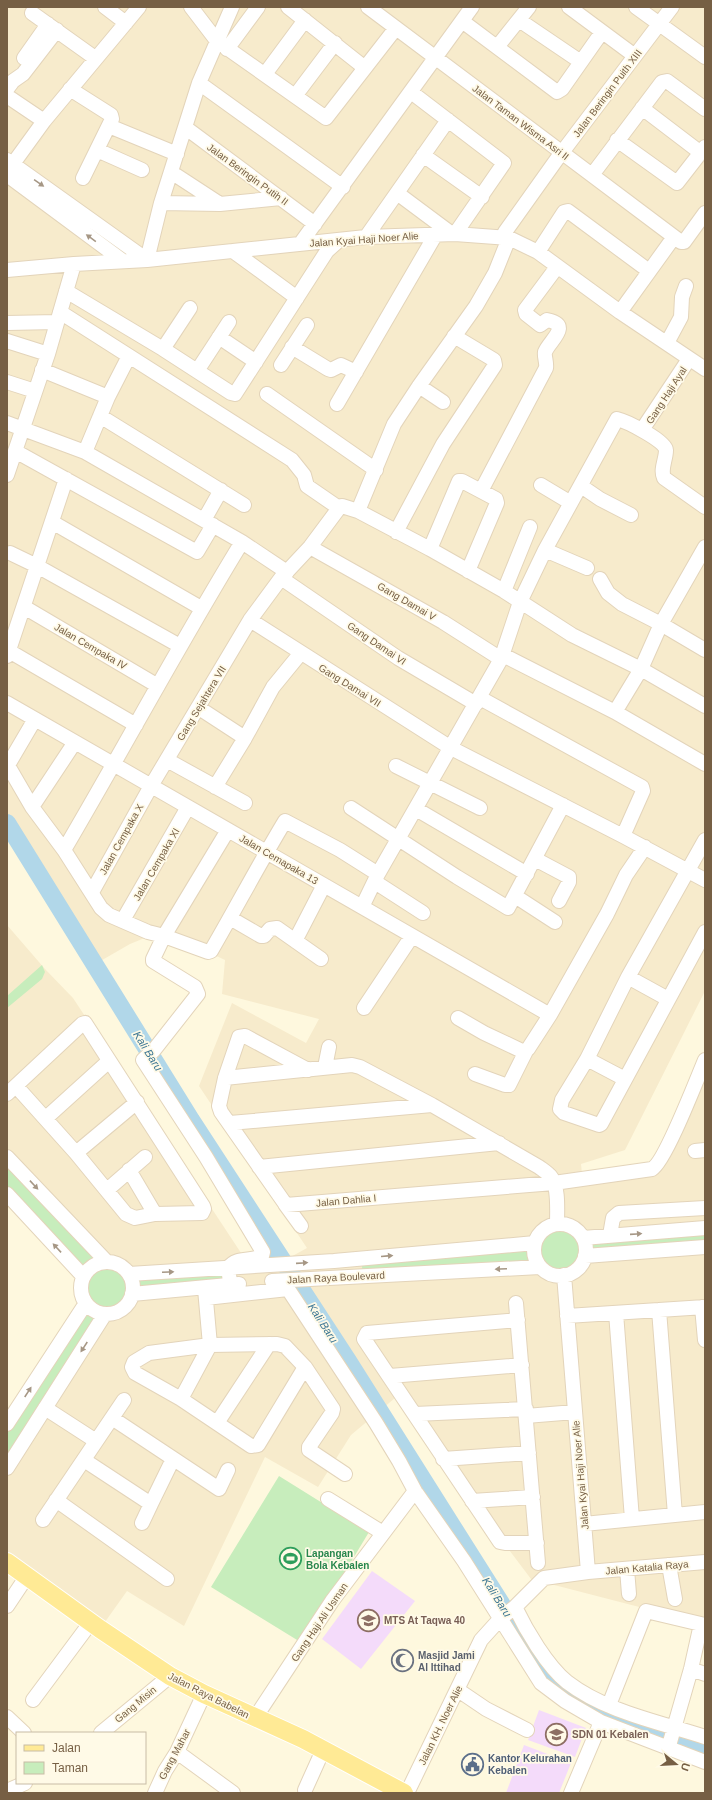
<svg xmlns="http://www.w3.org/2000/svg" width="712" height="1800" viewBox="0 0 712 1800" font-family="Helvetica,sans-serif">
<rect width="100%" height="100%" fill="#fef8de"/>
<path fill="#f7ebcc" d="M7 7H705V991L625 1150 581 1164 583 1184 658 1172 705 1073V1624L531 1579 395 1398 351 1435 318 1487 265 1457 184 1626 127 1591 100 1629 7 1562V1424L86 1303 81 1290 83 1276 7 1194V925L45 969 73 998 245 1259H287L307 1248 199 1086 232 1003 306 1043 319 1019 222 994 225 960 178 938 152 935 130 944 97 963 7 823Z"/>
<path fill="#f4dbfa" d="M372 1571 415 1601 361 1669 322 1639Z
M539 1710 586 1728 575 1757 528 1740Z
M524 1745 571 1763 559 1793H506Z"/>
<path fill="#c7edbc" d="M42 965 45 972 42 979 7 1008V996Z
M7 1157 106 1261 119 1264 129 1274 228 1268 230 1285 132 1294C125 1307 119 1311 105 1314L7 1468V1424L86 1303 81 1290 83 1276 7 1194Z
M563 1224 575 1228 579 1232 705 1228V1247L582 1262C573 1275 559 1279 545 1271L363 1275 361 1258 537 1237C544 1227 551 1225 563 1224Z
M279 1476 369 1532 302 1643 211 1587Z"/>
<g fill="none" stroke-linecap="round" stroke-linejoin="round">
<path stroke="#b1d7e9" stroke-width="18" d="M7 823 191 1120 348 1361 519 1632 557 1683 589 1707 705 1746"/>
<defs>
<path id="minor" d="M105 7 126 23
M191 7 217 41 326 118 396 28
M288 7 365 68
M368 7 681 242H684L705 213
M569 7 635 56
M636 7 705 57
M32 13 95 58
M519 20 581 62
M462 21 557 92 562 89 602 32
M497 47 529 7
M227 49 258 7
M24 58 48 24
M265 74 305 20
M199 83 343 187
M7 89 13 81 23 74 57 30
M70 89 111 115 112 119 83 178
M411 92 504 163 455 234
M7 96 44 121
M295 96 335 43
M642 108 701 153
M109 126 177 154
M186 128 315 224
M617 140 677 183 705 147
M97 150 142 170
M423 155 482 197
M7 160 147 260 161 203 199 83 232 7
M7 172 44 121 139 7
M171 172 220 204
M7 175 123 261
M592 175 662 82 667 81 705 109
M397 193 452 234
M161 203 220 204 281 198
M366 237 448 120
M300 244 472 7
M233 251 297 298
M538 252 564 212 568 211 649 271
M7 270 74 264 147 260 366 237 455 234 509 238 538 252 620 312 705 369
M66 291 163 349 231 393 235 394 327 251 338 241
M60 312 292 460 304 475 307 486 339 508
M620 312 674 237
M7 323 57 322
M219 337 256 362
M7 341 48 354
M667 343 681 317 682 297 686 286
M292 347 328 369 331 370 341 365 356 372
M163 349 190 308
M281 365 307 325
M42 370 108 397
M197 371 229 322
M7 382 35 391
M419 386 443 402
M267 394 376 470
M337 404 436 234
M100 416 244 505
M7 423 85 452 242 542 287 572
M642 430 689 359
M15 451 197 552 213 525
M85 452 108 397 129 356
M7 475 48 354 74 264
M541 485 571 503
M581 486 600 499 631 515
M481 491 546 368C547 363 544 356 545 352 549 341 573 325 547 320L540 325 526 314 525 310 557 267
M358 511 394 424 419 386 476 306 495 273 509 238 505 232 557 159 672 7
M204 520 221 490
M52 522 201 608
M396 532 443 444 495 365 494 360 454 336
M310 547 443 622 501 659
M430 549 459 481H462L496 499 497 503 468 571
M545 550 587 568
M10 553 37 566 180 646
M281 578 398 658 476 704
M600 579 608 593 622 604 661 624 705 650
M504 591 530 527
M24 607 158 686
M250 620 451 748 623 836 705 880
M9 651 136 725
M503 655 615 712 705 764
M7 656 66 479
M480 698 642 787 643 791 623 836
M7 703 550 1015
M199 708 245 738
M615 712 641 669 661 624 705 547
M167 760 245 803
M7 764 32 807 64 850 101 908 109 915 148 932 164 936 208 952 211 951C236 908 259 864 285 821L340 850 378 874
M8 765 35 719
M396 766 480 808
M215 787 245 738 273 687 300 654
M32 807 75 742
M351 808 457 877 508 908 563 805
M416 809 527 874
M228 830 164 936 153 959V961L195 987 198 994 154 1050 143 1060 206 1157 263 1252 262 1256C250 1262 237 1256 228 1268L232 1295
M705 840 628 977 587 1059 562 1100 560 1109 564 1113 599 1125 601 1124 705 932
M64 850C124 748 180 643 242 542
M535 859 569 877V882L559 901
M375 882 423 913
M92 892 151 786 250 620 281 578 310 547 339 508 342 506 358 511 430 549 504 591 572 635 641 669 705 706
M515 896 555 922
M362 907 378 874 501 659 520 602 545 550 617 419C626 421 666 441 666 450 666 460 660 469 664 478L705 507
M230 918 261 936H264L270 929 277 928 321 959
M123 920 188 807
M295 941 324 885
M628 977 668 999
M364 1008 412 936
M458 1018 484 1033 520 1050 525 1051 528 1049 550 1015 607 914 626 875 645 847
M587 1059 625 1079
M325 1067 329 1047
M308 1070 245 1036 239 1037 225 1078 219 1106 221 1112 286 1205 554 1183 652 1169C665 1162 697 1079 705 1060
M475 1074 505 1085H509L526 1051
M225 1078 352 1065 360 1067 432 1105 539 1167C543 1170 548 1173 551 1177 559 1186 557 1212 557 1224
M7 1094 82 1024 85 1023 203 1206 204 1209 202 1213 155 1214 135 1218 126 1214 76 1153 16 1086
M46 1118 109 1061
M230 1123 432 1105
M695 1151 705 1150
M76 1153 137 1102
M7 1157 106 1261
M259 1167 499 1143
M129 1170 155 1214
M107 1190 145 1157
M7 1194 83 1276
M285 1204 301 1226
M534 1250a26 26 0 1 1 52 0a26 26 0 1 1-52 0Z
M610 1235 613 1218 619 1213 705 1208
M583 1238 705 1228
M585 1256 705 1247
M81 1288a26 26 0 1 1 52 0a26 26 0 1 1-52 0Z
M129 1274 334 1261 535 1243
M564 1275 588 1572
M272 1281 540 1267
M132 1294 239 1284
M206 1298 288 1289 376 1423 399 1461 415 1491 464 1561 541 1683 565 1701 601 1722 705 1762
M516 1303 538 1563
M702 1307 705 1340
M659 1310 675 1515
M616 1313 632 1519
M567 1316 705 1307
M518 1320 367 1333 364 1339 500 1542 505 1543H537
M305 1367 258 1445 251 1446 181 1399 135 1373 132 1367 134 1362 149 1353 210 1345 277 1344 285 1346 305 1367 333 1409 332 1413 309 1447V1450L345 1474
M390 1376 522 1365
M181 1399 210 1345 205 1289
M45 1408 96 1441
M415 1414 526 1409
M526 1416 575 1412
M112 1418 219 1489 228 1470
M217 1423 269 1344
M7 1424 86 1303
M443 1459 529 1453
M84 1460 151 1504 173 1459
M7 1468 105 1314
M328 1499 383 1533
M56 1500 167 1579
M472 1501 533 1497
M43 1520 124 1400
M142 1523 151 1504
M584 1524 705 1512
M669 1565 675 1599
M627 1569 629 1594
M7 1606 27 1576
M515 1607C526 1630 547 1666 567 1682 606 1712 659 1722 705 1737
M691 1669 705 1674
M458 1690 486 1709 527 1730
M33 1700 91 1622
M609 1705 646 1611 705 1625
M7 1717 24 1733
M255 1718 332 1601 415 1491
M101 1733 170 1676
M668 1749 691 1669 701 1624
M177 1752 233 1793
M305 1790 323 1750
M7 1791 25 1783
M155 1793 165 1771 177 1752 204 1694
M407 1793 481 1640 500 1619 515 1607 544 1578 588 1572 705 1562
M571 1793 601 1722"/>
<path id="major" d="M7 1562 100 1629 170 1676 204 1694 303 1739 404 1793"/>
</defs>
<use href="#minor" stroke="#e3d4ba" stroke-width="16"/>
<use href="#major" stroke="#fff" stroke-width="20"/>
<use href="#minor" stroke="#fff" stroke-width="14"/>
<use href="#major" stroke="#ffea95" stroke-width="18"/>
</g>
<defs><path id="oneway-solid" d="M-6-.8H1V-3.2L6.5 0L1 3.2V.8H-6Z"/></defs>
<g fill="#a69785">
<use href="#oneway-solid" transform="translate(39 183) rotate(35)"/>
<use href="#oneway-solid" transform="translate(91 238) rotate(-144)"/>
<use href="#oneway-solid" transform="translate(34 1185) rotate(47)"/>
<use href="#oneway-solid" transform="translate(636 1234) rotate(-4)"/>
<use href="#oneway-solid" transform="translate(57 1248) rotate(-133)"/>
<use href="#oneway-solid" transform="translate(387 1256) rotate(-5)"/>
<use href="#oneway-solid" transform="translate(302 1263) rotate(-4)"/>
<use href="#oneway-solid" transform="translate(501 1269) rotate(177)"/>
<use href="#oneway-solid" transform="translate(168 1272) rotate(-3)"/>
<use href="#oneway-solid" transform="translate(84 1347) rotate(123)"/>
<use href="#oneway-solid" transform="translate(28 1392) rotate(-57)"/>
</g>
<defs>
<symbol id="stadium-ring" viewBox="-11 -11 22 22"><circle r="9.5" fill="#fffae7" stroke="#2e9e5b" stroke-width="1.5"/><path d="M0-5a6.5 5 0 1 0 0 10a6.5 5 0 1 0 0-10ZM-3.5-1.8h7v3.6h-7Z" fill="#2e9e5b"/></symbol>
<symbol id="school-ring" viewBox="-11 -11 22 22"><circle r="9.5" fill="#fffae7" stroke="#8d6e63" stroke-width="1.5"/><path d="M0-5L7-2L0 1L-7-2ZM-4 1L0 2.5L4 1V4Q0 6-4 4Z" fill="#8d6e63"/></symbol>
<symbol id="mosque-ring" viewBox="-11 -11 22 22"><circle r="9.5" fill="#fffae7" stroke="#6b7280" stroke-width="1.5"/><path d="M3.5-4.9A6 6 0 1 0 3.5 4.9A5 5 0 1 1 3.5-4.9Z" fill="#6b7280"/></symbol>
<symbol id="civic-ring" viewBox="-11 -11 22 22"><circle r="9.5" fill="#fffae7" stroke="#5c6f8a" stroke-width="1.5"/><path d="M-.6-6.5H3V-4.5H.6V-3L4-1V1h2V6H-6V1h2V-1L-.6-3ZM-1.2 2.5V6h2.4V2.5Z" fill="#5c6f8a"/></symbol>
</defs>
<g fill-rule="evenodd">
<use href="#stadium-ring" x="278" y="1546" width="25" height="25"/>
<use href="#school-ring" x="356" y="1608" width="25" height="25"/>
<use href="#mosque-ring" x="390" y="1648" width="25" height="25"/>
<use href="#school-ring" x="544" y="1722" width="25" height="25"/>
<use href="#civic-ring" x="460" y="1752" width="25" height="25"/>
</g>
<g text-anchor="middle" stroke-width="3.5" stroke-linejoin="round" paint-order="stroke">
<g font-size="10" fill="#765f44" stroke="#fffae7">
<text transform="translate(607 93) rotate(-53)" y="4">Jalan Beringin Puith XIII</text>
<text transform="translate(521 122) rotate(37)" y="4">Jalan Taman Wisma Asri II</text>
<text transform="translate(248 174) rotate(36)" y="4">Jalan Beringin Putih II</text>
<text transform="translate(364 239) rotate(-4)" y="4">Jalan Kyai Haji Noer Alie</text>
<text transform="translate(666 395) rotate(-57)" y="4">Gang Haji Ayal</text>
<text transform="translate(407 601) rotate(30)" y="4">Gang Damai V</text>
<text transform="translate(377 643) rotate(34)" y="4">Gang Damai VI</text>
<text transform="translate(91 646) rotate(30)" y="4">Jalan Cempaka IV</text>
<text transform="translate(350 685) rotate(32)" y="4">Gang Damai VII</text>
<text transform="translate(201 703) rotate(-59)" y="4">Gang Sejahtera VII</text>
<text transform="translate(121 839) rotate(-61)" y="4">Jalan Cempaka X</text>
<text transform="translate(279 859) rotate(30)" y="4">Jalan Cemapaka 13</text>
<text transform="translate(156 864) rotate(-60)" y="4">Jalan Cempaka XI</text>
<text transform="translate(346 1200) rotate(-5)" y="4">Jalan Dahlia I</text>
<text transform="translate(336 1277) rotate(-3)" y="4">Jalan Raya Boulevard</text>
<text transform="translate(580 1475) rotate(-95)" y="4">Jalan Kyai Haji Noer Alie</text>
<text transform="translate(647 1567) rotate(-5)" y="4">Jalan Katalia Raya</text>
<text transform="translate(319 1622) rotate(-56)" y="4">Gang Haji Ali Usman</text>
<text transform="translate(209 1695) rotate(27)" y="4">Jalan Raya Babelan</text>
<text transform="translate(135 1704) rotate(-40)" y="4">Gang Misin</text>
<text transform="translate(440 1725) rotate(-64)" y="4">Jalan KH. Noer Alie</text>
<text transform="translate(174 1754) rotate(-62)" y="4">Gang Mahar</text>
</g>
<g font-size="10" font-weight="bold" fill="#27864d" stroke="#fffae7" text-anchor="start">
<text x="306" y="1557">Lapangan<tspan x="306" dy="12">Bola Kebalen</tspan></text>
</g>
<g font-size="10" font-weight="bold" fill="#785e54" stroke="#fffae7" text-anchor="start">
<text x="384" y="1624">MTS At Taqwa 40</text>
<text x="572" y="1738">SDN 01 Kebalen</text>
</g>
<g font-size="10" font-weight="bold" fill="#5b616d" stroke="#fffae7" text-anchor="start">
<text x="418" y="1659">Masjid Jami<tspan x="418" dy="12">Al Ittihad</tspan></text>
</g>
<g font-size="10" font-weight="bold" fill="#4e5e75" stroke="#fffae7" text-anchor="start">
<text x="488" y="1762">Kantor Kelurahan<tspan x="488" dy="12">Kebalen</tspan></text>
</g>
<g font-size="11" font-style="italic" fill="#3e7794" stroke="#fffae7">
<text transform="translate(148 1051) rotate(58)" y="4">Kali Baru</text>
<text transform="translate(323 1323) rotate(57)" y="4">Kali Baru</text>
<text transform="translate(497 1597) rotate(58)" y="4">Kali Baru</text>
</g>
</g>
<rect width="712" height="1800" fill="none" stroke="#765f44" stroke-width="16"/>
<rect x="16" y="1732" width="130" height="52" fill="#fffae7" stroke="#c8bca6"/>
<rect x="24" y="1745" width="20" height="6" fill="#ffea95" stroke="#c8bca6"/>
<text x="52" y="1752" font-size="12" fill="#765f44">Jalan</text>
<rect x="24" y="1762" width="20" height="12" fill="#c7edbc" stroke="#c8bca6"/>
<text x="52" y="1772" font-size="12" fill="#765f44">Taman</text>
<g transform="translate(676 1764) rotate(108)" stroke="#fffae7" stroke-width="3" paint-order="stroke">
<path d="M0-3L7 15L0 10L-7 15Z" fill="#765f44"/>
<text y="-6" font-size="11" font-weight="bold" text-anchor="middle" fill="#765f44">U</text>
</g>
</svg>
